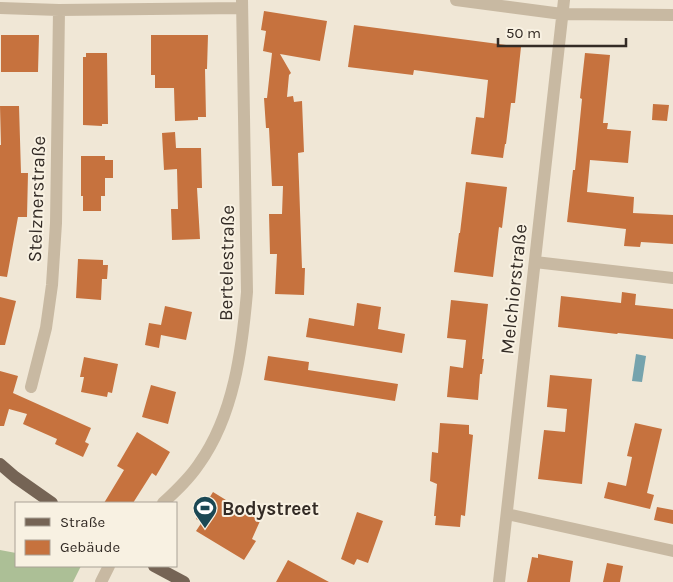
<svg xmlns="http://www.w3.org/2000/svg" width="673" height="582" viewBox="0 0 673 582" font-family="Karla,sans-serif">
<rect width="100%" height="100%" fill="#f0e7d6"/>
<path fill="#acbf96" d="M0 550 16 553V566H81L73 582H0Z"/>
<path fill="#75a3ad" d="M636 354 646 356 642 382 632 381Z"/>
<path fill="#c6723e" d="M264 11 327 21 320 61 280 54 291 73 289 75 287 97 293 96 294 102 302 101 304 152 298 153 302 268H305L304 295 275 294 277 254H270L269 214H282L283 186H272L269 128H266L264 98H267L272 53 263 51 266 31 261 30Z
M354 25 521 47 515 103H511L506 144H505L503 158 471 154 476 117 484 118 488 80 414 70 413 75 348 67Z
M1 35H39L38 72H1Z
M151 35H208L207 69H205L206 117H198V120L175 121 174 88H155V75H151Z
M86 53H107L108 124H102V126L83 125V57H86Z
M585 53 610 55 603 123H608L607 129 631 131 628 163 590 160 587 192 634 197 633 213 673 215V244L641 242 640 247 624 246 626 229 567 222 573 170H575L582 99 580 98Z
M653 104 669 105 667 121 652 120Z
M0 106H19L21 173H28L27 217H18L7 277 0 276V145H1Z
M175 132 176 148H201L202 188H197L200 239 172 240 171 209H178L177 169 164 170 162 133Z
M81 156H105V160H113V178H105V196H101V211H83V196H81Z
M466 182 507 187 502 228 499 227 493 277 454 272 459 233H460Z
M78 259 103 260V265H108L107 279H102L101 300 76 298Z
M622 292 636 294 635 305 673 309V339L618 333 617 334 558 327 561 296 621 303Z
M0 297 16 301 5 345H0Z
M451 300 488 304 482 359H484L482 374H480L478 400 447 397 450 366 463 368 466 340 447 338Z
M357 303 381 307 378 329 405 334 402 353 306 337 309 318 354 326Z
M165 306 192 312 186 340 161 335 159 348 145 345 149 323 161 325Z
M268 356 309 362 308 370 398 384 395 401 264 380Z
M84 357 118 364 112 393 108 392 107 397 81 392 84 377H80Z
M0 371 18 376 13 393 91 428 85 442 89 444 83 457 55 444 57 439 23 424 27 414 9 409 4 426H0Z
M550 375 592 379 582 484 538 479 544 430 565 432 567 409 547 407Z
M151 385 176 392 168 424 142 417Z
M440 423 469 425V434L473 435 465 516 461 515 460 527 435 525 436 516H434L437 484 430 481 432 452 438 453Z
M635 423 662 429 647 493 654 495 650 509 604 498 608 482 626 486 632 457 627 456Z
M137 432 170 452 156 476 152 473 133 503H104L124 470 117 466Z
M213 492 260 521 252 539 256 541 244 560 196 531 202 522 196 519Z
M657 507 673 510V524L654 520Z
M357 512 383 521 368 563 357 559 354 565 341 559Z
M538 554 573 561 570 582H527L532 557 538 558Z
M288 560 329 582H276Z
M607 563 623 566 620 582H603Z"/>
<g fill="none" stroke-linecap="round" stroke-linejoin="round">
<path stroke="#c8b9a2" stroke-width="12" d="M456 0 562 14 673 15
M0 8 59 10 242 8
M535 262 673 278
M31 387 46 328 52 285 56 223 59 10
M163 503C176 491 189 479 199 464 234 415 242 350 247 292L242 0
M507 514 673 551
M101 582 109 566
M499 582 564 0"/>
<path stroke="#756455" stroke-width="12" d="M0 464 15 477 52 503
M154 566 184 582"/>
</g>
<defs>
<symbol id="stadium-pin" viewBox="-11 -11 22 30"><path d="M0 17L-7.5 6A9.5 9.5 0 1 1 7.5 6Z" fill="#1b4854" stroke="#f8f1e2"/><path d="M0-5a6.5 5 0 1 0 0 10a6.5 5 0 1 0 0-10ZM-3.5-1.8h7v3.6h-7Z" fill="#fff"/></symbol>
</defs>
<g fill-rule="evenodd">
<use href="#stadium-pin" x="191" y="494" width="28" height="38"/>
</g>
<g text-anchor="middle" stroke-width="4" stroke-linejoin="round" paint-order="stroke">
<g font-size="19" fill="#332b25" stroke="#f8f1e2">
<text transform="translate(36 199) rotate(-88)" y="7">Stelznerstraße</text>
<text transform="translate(226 263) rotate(-89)" y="7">Bertelestraße</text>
<text transform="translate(513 289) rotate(-84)" y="7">Melchiorstraße</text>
</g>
<g font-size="19" font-weight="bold" fill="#332b25" stroke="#f8f1e2" text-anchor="start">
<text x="222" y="515">Bodystreet</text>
</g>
</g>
<rect x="15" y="502" width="162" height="65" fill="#f8f1e2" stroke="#a9a296"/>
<rect x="25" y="518" width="25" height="8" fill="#756455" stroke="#a9a296"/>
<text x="60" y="527" font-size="15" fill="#332b25">Straße</text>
<rect x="25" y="540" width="25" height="15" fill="#c6723e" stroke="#a9a296"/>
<text x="60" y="552" font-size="15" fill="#332b25">Gebäude</text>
<path d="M498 38v8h128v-8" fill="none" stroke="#332b25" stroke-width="2.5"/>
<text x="506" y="38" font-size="15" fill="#332b25" stroke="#f8f1e2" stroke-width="4" paint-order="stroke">50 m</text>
</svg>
